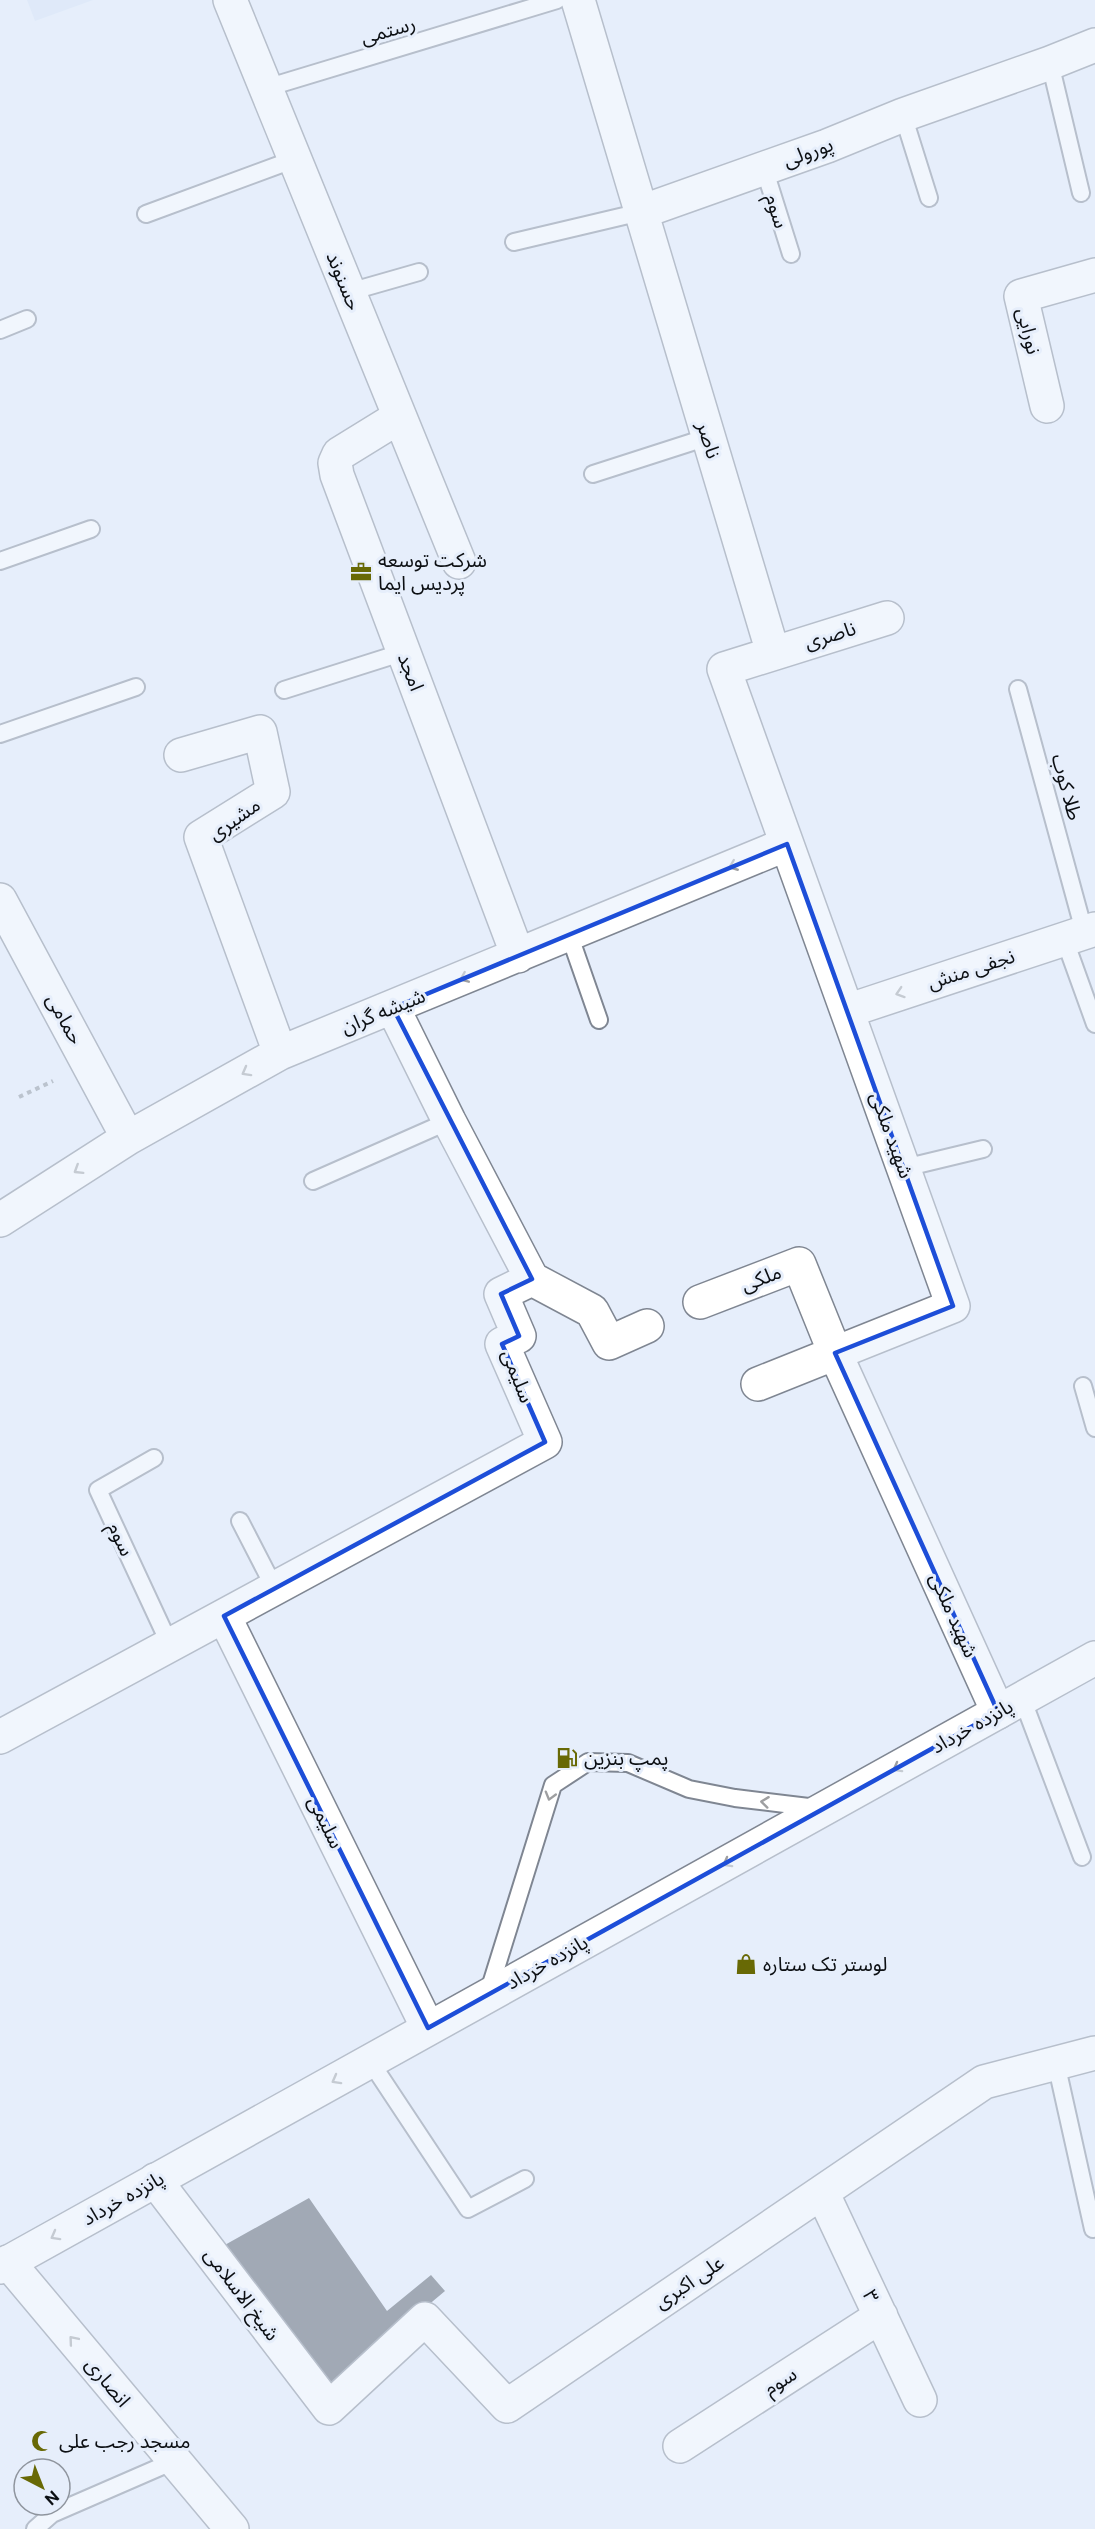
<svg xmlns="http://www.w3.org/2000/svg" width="1095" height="2529" viewBox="0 0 1095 2529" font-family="'Public Sans','Noto Sans Arabic',sans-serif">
<rect width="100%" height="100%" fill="#e6eefb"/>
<path fill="#d7e3f6" d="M27 0H93L35 21Z"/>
<path fill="#4f5661" d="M309 2198 387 2311 431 2275 445 2291 327 2390 223 2246Z"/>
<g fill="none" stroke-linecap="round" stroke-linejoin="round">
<defs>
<path id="service" d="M1050 63 1081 193
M266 88 557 0
M903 115 929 198
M764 168 791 254
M146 214 295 159
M514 242 641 212
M349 292 419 272
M0 330 27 319
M593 474 708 437
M0 561 91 529
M1018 689 1084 931
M284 690 404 652
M0 734 136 687
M569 934 599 1020
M1064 938 1095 1024
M904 1168 983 1149
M313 1181 449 1121
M1083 1386 1095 1428
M154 1458 98 1490 170 1645
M240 1521 275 1589
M1022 1698 1082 1857
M488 1994 553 1785 588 1762 628 1763 689 1789 735 1798 817 1808
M370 2061 468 2209 525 2179
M1056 2063 1093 2229
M35 2529 52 2514 174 2461"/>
<path id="minor" d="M230 0 459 562
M578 0 773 653
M641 212 827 146 903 115 1050 63 1095 45
M1047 406 1021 296 1095 275
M399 417 339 454 335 463 337 475 518 956
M181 755 260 732 273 792 201 837 280 1053
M0 900 128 1138
M393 1008 449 1121 532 1279
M847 1011 1095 929
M0 1220 128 1138 280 1053 787 844
M532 1279 592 1311 609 1343 647 1326
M700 1302 799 1264 835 1353 998 1712
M758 1384 953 1306 724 669 887 618
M224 1616 428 2028
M0 1737 545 1442 502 1344 519 1336 501 1294 532 1279
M155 2180 329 2408 425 2319 507 2406 984 2082 1095 2053
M822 2192 920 2400
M8 2262 232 2529
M680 2446 881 2316"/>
<path id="secondary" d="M0 2267 1095 1658"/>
</defs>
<use href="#service" stroke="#7f8692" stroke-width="20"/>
<use href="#minor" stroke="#7f8692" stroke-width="36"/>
<use href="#secondary" stroke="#7f8692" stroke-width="36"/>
<path stroke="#888e97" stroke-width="4" stroke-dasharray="4.5 4.5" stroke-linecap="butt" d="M19 1097 53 1081"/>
<use href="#service" stroke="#fff" stroke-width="16"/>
<use href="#minor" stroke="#fff" stroke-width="33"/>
<use href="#secondary" stroke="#fff" stroke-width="33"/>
</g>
<defs><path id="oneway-chevron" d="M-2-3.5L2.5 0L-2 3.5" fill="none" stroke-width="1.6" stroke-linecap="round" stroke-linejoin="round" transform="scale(1.5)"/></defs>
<g stroke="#9e9fa1">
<use href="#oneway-chevron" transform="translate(733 866) rotate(158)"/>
<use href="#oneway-chevron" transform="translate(464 978) rotate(157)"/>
<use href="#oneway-chevron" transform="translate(900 993) rotate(162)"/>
<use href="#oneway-chevron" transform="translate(246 1072) rotate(151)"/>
<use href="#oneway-chevron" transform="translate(78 1170) rotate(148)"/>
<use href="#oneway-chevron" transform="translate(897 1768) rotate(151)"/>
<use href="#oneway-chevron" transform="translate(550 1796) rotate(106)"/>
<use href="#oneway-chevron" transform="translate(765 1802) rotate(-173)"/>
<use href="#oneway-chevron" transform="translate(727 1863) rotate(151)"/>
<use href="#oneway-chevron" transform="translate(336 2080) rotate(151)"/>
<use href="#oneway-chevron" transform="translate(55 2236) rotate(151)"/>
<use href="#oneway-chevron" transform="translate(73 2340) rotate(-130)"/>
</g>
<path d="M0 0H1095V2529H0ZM787 844 953 1306 835 1353 998 1712 428 2028 224 1616 545 1442 502 1344 519 1336 501 1294 532 1279 393 1008Z" fill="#e6eefb" fill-opacity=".55" fill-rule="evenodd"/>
<path fill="none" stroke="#1d4ed8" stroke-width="4.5" stroke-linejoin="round" d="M787 844 953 1306 835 1353 998 1712 428 2028 224 1616 545 1442 502 1344 519 1336 501 1294 532 1279 393 1008Z"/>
<defs>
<symbol id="office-bare" viewBox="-9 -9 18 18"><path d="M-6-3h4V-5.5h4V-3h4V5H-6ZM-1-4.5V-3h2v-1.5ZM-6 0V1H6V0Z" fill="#686905" stroke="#e6eefb" stroke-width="2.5" paint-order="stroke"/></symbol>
<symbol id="fuel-bare" viewBox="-9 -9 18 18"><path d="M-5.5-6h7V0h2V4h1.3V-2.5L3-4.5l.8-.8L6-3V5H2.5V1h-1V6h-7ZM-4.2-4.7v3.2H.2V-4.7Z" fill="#686905" stroke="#e6eefb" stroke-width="2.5" paint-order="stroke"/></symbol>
<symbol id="shop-bare" viewBox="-9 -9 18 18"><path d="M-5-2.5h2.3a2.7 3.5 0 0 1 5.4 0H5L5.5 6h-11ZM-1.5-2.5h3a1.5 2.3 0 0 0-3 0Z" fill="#686905" stroke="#e6eefb" stroke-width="2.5" paint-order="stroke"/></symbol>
<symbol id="mosque-bare" viewBox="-9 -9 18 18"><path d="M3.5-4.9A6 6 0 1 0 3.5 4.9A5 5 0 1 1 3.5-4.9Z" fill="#686905" stroke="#e6eefb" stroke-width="2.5" paint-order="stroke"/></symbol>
</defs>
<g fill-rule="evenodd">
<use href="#office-bare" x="346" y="557" width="30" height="30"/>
<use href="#fuel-bare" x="552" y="1743" width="30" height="30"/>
<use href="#shop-bare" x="731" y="1949" width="30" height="30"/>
<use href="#mosque-bare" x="27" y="2426" width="30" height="30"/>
</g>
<g text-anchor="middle" stroke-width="6" stroke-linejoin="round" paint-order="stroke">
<g font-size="20" fill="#0c0f13" stroke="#e6eefb">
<text transform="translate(388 30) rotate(-16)" y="7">رستمی</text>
<text transform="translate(808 152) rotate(-20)" y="7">پورولی</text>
<text transform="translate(777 211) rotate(72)" y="7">سوم</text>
<text transform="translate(344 281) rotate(68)" y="7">حسنوند</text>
<text transform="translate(1029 331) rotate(76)" y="7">نورایی</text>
<text transform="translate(709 440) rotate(73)" y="7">ناصر</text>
<text transform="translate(830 635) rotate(-17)" y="7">ناصری</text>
<text transform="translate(411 672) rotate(69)" y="7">امجد</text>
<text transform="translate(1067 787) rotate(75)" y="7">طلا کوب</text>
<text transform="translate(234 819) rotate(-35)" y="7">مشیری</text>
<text transform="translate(971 969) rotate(-18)" y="7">نجفی منش</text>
<text transform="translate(383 1011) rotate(-22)" y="7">شیشه گران</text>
<text transform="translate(65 1019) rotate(61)" y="7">حمامی</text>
<text transform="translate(892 1135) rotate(70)" y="7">شهید ملکی</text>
<text transform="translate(761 1278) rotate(-21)" y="7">ملکی</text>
<text transform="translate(518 1376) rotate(69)" y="7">سلیمی</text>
<text transform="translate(121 1539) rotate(65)" y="7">سوم</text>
<text transform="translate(954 1615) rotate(66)" y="7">شهید ملکی</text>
<text transform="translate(972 1726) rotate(-29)" y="7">پانزده خرداد</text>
<text transform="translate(326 1822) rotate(64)" y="7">سلیمی</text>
<text transform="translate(547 1962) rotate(-29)" y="7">پانزده خرداد</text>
<text transform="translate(123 2198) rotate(-29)" y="7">پانزده خرداد</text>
<text transform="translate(689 2282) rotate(-34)" y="7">علی اکبری</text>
<text transform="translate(242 2294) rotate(53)" y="7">شیخ الاسلامی</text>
<text transform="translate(871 2296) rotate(65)" y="7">۳</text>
<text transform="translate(780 2381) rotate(-33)" y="7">سوم</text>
<text transform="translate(108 2382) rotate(50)" y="7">انصاری</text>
</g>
<g font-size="20" fill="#0c0f13" stroke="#e6eefb" text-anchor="start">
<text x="378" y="567">شرکت توسعه<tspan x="378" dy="23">پردیس ایما</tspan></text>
<text x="584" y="1765">پمپ بنزین</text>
<text x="763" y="1971">لوستر تک ستاره</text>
<text x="59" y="2448">مسجد رجب علی</text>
</g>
</g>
<g transform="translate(42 2487) rotate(138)"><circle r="28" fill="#e6eefb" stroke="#8f959e" stroke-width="1.5"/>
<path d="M0-4.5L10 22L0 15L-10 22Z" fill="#686905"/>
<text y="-9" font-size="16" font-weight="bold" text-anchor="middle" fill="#0c0f13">N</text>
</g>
</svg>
